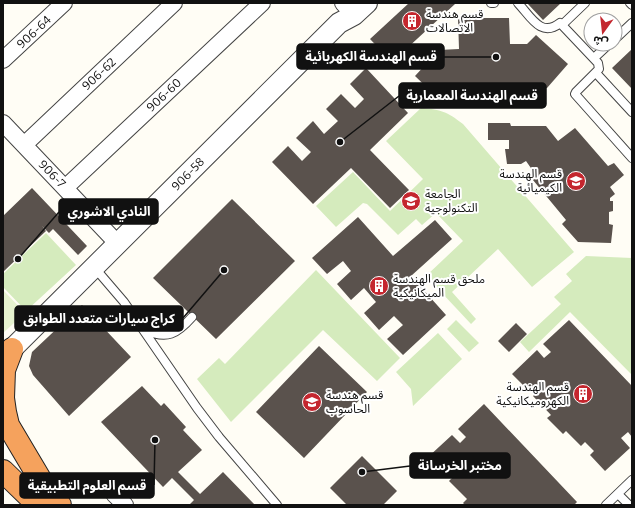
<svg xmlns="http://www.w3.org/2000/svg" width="635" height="508" viewBox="0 0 635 508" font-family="Bitter,'Noto Sans Arabic',serif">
<rect width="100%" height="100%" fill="#fffdf5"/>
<path fill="#d5ebbd" d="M421 108C442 110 446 111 463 124L574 252 532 287 498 249 452 292 476 319 471 324 426 276 463 241 436 213 422 225 416 219 398 235 367 204 363 203 336 227 316 206 353 172 390 211 423 179 386 141Z
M46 233 76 265 26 311 3 287V274Z
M586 256 632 258V375L570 312 529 352 520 342 561 304 554 297 572 281 566 274Z
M316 270 400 358 377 381 323 330 231 422 197 379 219 358 225 364Z
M456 320 479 343 469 352 447 329Z
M438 333 462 359 413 406 411 389 396 372Z"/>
<path fill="#e6f2cf" d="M3 290 25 313 3 333Z"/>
<path fill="#5a524d" d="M409 3 455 4 392 62 370 39Z
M527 3H561L543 20Z
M458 18H509L510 44H527L536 35 568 64 547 88 524 91 523 87 461 91V84H451V89L440 100 415 76 439 50 459 49Z
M632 49V89L612 68Z
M366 68 408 113 370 150 409 190 390 208 351 168 313 204 272 162 288 146 302 161 311 152 296 138 313 121 324 134 338 121 326 109 341 94 355 108 364 99 350 84Z
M488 123H510L511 126H546L558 141 575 128 608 166 614 163 624 175 610 187 615 194 610 198V201H613V211L609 212V224L613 225 611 243 578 242 562 224 566 220 528 174 533 171 526 161 521 164H507L505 149H509V140H488Z
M32 188 87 246 78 255 53 229 49 233 42 226 46 231 3 272V216Z
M232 199 295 261 216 339 153 278Z
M358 217 393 256 435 220 452 239 411 276 446 315 403 355 387 339 403 325 394 316 379 330 364 313 376 302 364 288 351 300 337 284 351 271 343 261 327 274 312 258Z
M82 305 131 357 69 416 33 375 29 366 32 352Z
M569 320 632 386V437L628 432 621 438 630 448 605 471 590 455 594 451 585 442 581 446 566 431 563 434 547 418 551 415 533 396 537 392 531 386 527 389 512 374 537 350 544 358 551 352 543 344Z
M516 323 527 334 509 352 498 341Z
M319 346 367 392 304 458 256 412Z
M142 386 161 406 164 403 186 427 183 430 202 450 178 472 200 494 223 472 255 505H189L194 500 172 478 163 487 101 422Z
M484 404 577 502 574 505H465L463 503 467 499 449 481 453 477 446 471 442 474 427 458 452 435 460 443 466 437 458 429Z
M362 456 397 491 383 505H347L330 488Z"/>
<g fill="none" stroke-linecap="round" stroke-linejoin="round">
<defs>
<path id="service" d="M491 3H494
M518 3C531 17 541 38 560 23L562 25
M585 3 562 25 598 63 599 69 576 92 575 94 632 158
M630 3 632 5
M615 39 632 23
M594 58 609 44
M596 73 632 112
M94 267 124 302 197 408 219 437 277 505
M145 330C167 340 177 334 192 317
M618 494 629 505
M606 505 632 480"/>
<path id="minor" d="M343 3 354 15
M3 60 64 3
M3 123 118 244
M24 145 174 3
M65 188 262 3
M114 494 125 505"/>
<path id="tertiary" d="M12 349 339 23 354 15 367 3"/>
<path id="motorway" d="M12 349 4 370 3 398 5 412 8 425 43 484 60 505
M3 471 38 505"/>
</defs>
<use href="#service" stroke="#444" stroke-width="10"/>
<use href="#minor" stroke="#444" stroke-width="18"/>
<use href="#tertiary" stroke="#444" stroke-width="22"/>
<use href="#motorway" stroke="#222" stroke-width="24"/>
<use href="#service" stroke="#fff" stroke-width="8"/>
<use href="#minor" stroke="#fff" stroke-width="16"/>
<use href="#tertiary" stroke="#fff" stroke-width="20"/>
<use href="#motorway" stroke="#f5a25d" stroke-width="22"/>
</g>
<defs>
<symbol id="building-disc" viewBox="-11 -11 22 22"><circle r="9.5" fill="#c4262e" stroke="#fff"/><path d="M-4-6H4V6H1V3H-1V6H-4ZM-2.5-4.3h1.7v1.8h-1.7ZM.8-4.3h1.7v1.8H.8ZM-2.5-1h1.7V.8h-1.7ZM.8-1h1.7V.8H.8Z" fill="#fff"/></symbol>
<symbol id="university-disc" viewBox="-11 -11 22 22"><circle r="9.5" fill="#c4262e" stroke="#fff"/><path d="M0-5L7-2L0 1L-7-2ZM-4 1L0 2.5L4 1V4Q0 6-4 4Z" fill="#fff"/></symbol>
</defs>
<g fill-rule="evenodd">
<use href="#building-disc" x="401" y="10" width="22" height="22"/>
<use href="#university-disc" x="565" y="170" width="22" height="22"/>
<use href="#university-disc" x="400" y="190" width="22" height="22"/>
<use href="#building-disc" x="368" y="275" width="22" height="22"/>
<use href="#building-disc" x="572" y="383" width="22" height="22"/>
<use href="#university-disc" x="301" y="391" width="22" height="22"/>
</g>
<g text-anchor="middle" stroke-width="4" stroke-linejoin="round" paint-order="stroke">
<g font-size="12" fill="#111" stroke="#fff" text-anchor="start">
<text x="426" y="18">قسم هندسة<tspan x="426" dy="14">الاتصالات</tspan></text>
<text x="562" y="178" text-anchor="end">قسم الهندسة<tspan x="562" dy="14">الكيميائية</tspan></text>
<text x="425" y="198">الجامعة<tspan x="425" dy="14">التكنولوجية</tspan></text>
<text x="393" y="283">ملحق قسم الهندسة<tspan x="393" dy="14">الميكانيكية</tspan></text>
<text x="569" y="391" text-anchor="end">قسم الهندسة<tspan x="569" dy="14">الكهروميكانيكية</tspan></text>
<text x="326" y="399">قسم هندسة<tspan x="326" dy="14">الحاسوب</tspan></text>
</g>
<g font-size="12" fill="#111" stroke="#fff">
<text transform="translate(34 32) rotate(-43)" y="4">906-64</text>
<text transform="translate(99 74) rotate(-43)" y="4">906-62</text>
<text transform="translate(164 95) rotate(-43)" y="4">906-60</text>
<text transform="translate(52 174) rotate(46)" y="4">906-7</text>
<text transform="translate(188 174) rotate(-45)" y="4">906-58</text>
</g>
</g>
<path fill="none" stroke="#111" stroke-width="1.5" d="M496 57L444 57M340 142L399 96M18 259L59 212M224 270L183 318M362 472L410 466M155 440L154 485"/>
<g fill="#111" stroke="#fff" stroke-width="1.5">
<circle cx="496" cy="57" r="4"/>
<circle cx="340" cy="142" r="4"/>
<circle cx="18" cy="259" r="4"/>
<circle cx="224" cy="270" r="4"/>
<circle cx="362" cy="472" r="4"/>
<circle cx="155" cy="440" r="4"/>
</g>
<g fill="#111" stroke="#111" stroke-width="1.5">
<rect x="297" y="44" width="147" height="25" rx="4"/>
<rect x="399" y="83" width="147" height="25" rx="4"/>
<rect x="59" y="199" width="99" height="25" rx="4"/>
<rect x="15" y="306" width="168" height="25" rx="4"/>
<rect x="410" y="453" width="100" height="25" rx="4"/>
<rect x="20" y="473" width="134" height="25" rx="4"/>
</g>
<g font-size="13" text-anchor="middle" font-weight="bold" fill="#fff">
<text x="371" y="61">قسم الهندسة الكهربائية</text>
<text x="472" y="100">قسم الهندسة المعمارية</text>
<text x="109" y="216">النادي الاشوري</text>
<text x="99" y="323">كراج سيارات متعدد الطوابق</text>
<text x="460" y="470">مختبر الخرسانة</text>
<text x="87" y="490">قسم العلوم التطبيقية</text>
</g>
<rect width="635" height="508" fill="none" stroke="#111111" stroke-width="8"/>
<g transform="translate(603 32) rotate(195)"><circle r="19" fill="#ffffff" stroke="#a0a0a0"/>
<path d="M0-3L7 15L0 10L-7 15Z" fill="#c4262e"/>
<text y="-6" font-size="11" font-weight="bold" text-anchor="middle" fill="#111111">ش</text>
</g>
</svg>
